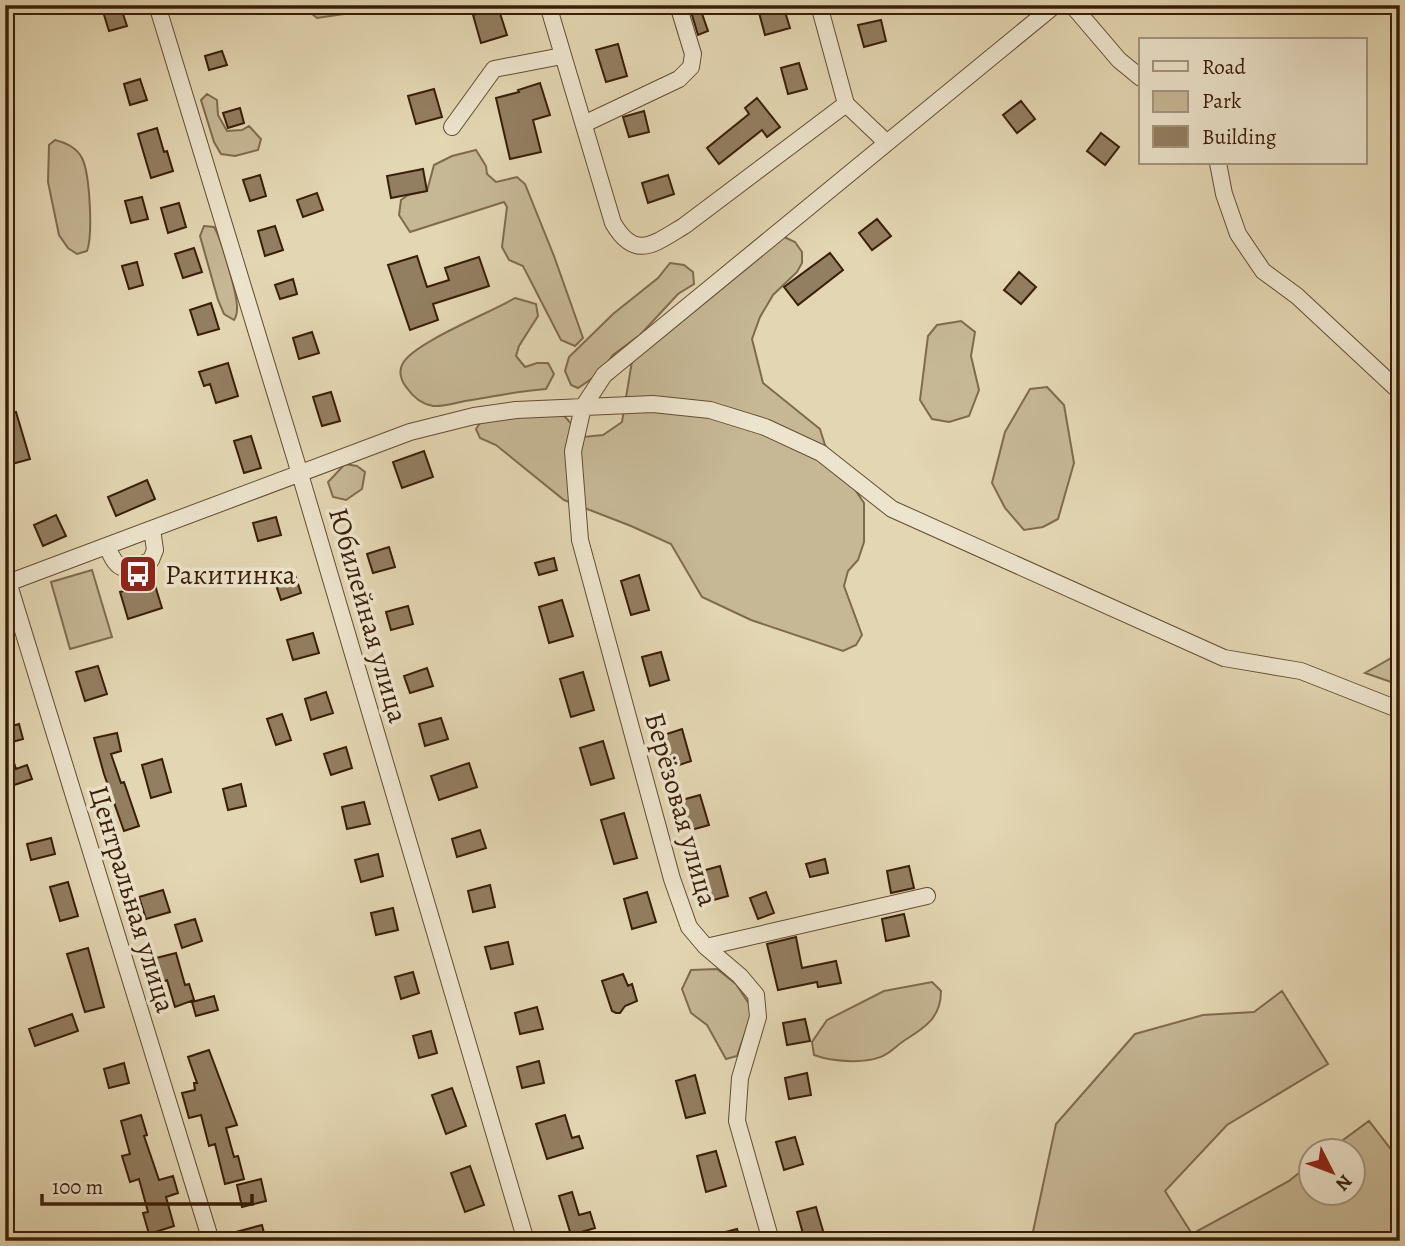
<svg xmlns="http://www.w3.org/2000/svg" width="1405" height="1246" viewBox="0 0 1405 1246" font-family="Alegreya,serif">
<rect width="100%" height="100%" fill="#e3d6b2"/>
<filter id="stains"><feTurbulence type="fractalNoise" baseFrequency=".00286" numOctaves="4"/><feColorMatrix values="0 0 0 0 .2 0 0 0 0 .09 0 0 0 0 .02 0 0 0 .5 -.17"/></filter>
<radialGradient id="worn" r=".72"><stop offset=".6" stop-color="#630" stop-opacity="0"/><stop offset="1" stop-color="#630" stop-opacity=".3"/></radialGradient>
<path fill="#c6b795" stroke="#806a4e" stroke-width="2" d="M301 5H375L371 10 317 18Z
M207 94 217 100 218 115 227 131 242 130 249 126 261 139 258 150 235 156 221 154 214 142 201 100Z
M55 140C66 143 76 147 82 158 90 174 93 235 87 251L77 254 68 248 59 235 48 182 49 145Z
M476 150 486 166 487 174 496 182 517 177 525 184 554 256 583 338 575 346 561 340 523 266 509 260 502 247 507 207 504 202 410 232 399 215 401 200 408 195 427 191 434 165 452 156Z
M204 226 214 227C221 238 238 296 237 309 237 313 236 317 234 320L224 314 218 300 200 236Z
M782 236 795 242 802 252V263L797 272 773 295 760 317 752 339 763 383 820 429 825 445 864 503V542L858 560 848 571 844 586 862 635 856 645 843 651 751 620 702 597 671 544 631 526 564 500 496 445 480 438 476 429 482 420 559 410 583 437 603 435 622 422 632 361Z
M670 263 684 265 693 272 694 284 678 294 640 335 613 355 600 373 578 388 571 385 565 371 569 357 613 314 658 278Z
M515 298 536 304 538 316 519 346 516 356 525 367 537 363H548L554 374 546 389C518 391 492 397 465 401 455 403 443 407 433 406 422 404 413 397 407 388 401 381 398 371 403 363 415 342 490 313 515 298Z
M961 321 975 332 971 356 979 390 969 416 949 422 932 419 920 400 928 336 937 325Z
M1047 387 1064 405 1074 463 1058 519 1043 527 1024 530 1005 508 992 483 1005 432 1030 389Z
M345 464 357 466 365 472 362 489 346 500 333 497 328 482Z
M92 570 112 637 70 649 51 582Z
M1400 653V685L1365 673Z
M717 969 736 984 753 1010 737 1056 726 1059 707 1025 691 1013 682 989 691 970Z
M932 982 941 991C941 1017 926 1027 905 1040 899 1044 894 1049 888 1053 871 1065 833 1062 814 1055L812 1042 827 1020 884 991Z
M1282 991 1328 1064 1227 1125 1165 1191 1192 1234 1289 1181 1310 1164V1194H1352V1152L1328 1151 1369 1121 1400 1161V1241H1031L1056 1124 1135 1034 1203 1015 1254 1012Z"/>
<path fill="#927e60" stroke="#3a1e08" stroke-width="2" d="M101 5H120L127 26 109 31Z
M689 5H699L708 31 698 35Z
M757 5H783L790 28 765 35Z
M498 7 507 35 481 43 473 15Z
M881 20 886 41 864 47 858 25Z
M618 44 627 76 606 82 596 50Z
M222 51 227 65 209 70 205 56Z
M799 63 807 89 788 94 781 68Z
M140 79 147 100 130 105 124 84Z
M540 83 550 115 533 120 541 152 510 159 496 98 519 92 518 90Z
M434 89 442 117 416 124 408 96Z
M757 98 780 127 767 137 762 130 719 164 707 148 749 114 745 108Z
M1021 101 1035 119 1017 133 1003 115Z
M240 108 244 123 228 128 223 113Z
M644 111 649 132 629 137 623 117Z
M157 128 164 152 167 151 173 171 151 178 138 134Z
M1101 133 1119 147 1105 165 1087 151Z
M423 169 427 191 391 198 387 176Z
M260 175 266 196 250 201 243 180Z
M668 175 674 194 648 203 642 183Z
M317 193 323 210 303 217 297 200Z
M142 197 148 219 131 223 125 201Z
M179 203 186 227 168 233 161 208Z
M877 219 891 236 872 250 859 233Z
M275 226 283 250 265 256 258 231Z
M194 248 202 272 183 278 175 254Z
M830 253 843 270 798 305 784 287Z
M417 256 427 287 449 280 445 268 479 257 489 286 433 304 438 320 410 330 388 265Z
M137 262 143 285 129 289 122 266Z
M1019 272 1036 287 1021 304 1004 290Z
M293 279 297 294 280 299 275 285Z
M211 303 219 329 198 335 190 310Z
M312 332 319 353 299 359 293 338Z
M228 363 238 396 216 403 210 384 204 386 199 372Z
M331 392 340 421 322 426 313 397Z
M16 412 30 459 12 464 5 441V415Z
M251 436 261 468 244 473 234 441Z
M424 451 433 477 402 488 393 462Z
M147 480 155 499 116 516 108 497Z
M56 515 66 536 43 546 34 525Z
M276 517 281 535 258 541 253 523Z
M389 547 395 567 373 573 367 554Z
M554 558 557 570 539 575 535 563Z
M295 575 301 593 281 600 275 582Z
M639 575 649 610 631 615 621 581Z
M154 582 162 608 128 619 120 592Z
M562 600 573 636 549 643 539 607Z
M408 606 413 624 391 630 386 612Z
M313 633 319 653 293 660 287 640Z
M661 652 669 680 650 686 642 657Z
M98 666 107 694 85 701 76 672Z
M427 668 433 686 410 693 404 676Z
M583 672 594 710 571 717 560 679Z
M326 692 333 713 311 720 305 699Z
M282 714 291 740 276 745 267 719Z
M441 718 448 739 425 746 419 724Z
M19 724 23 739 5 744V728Z
M682 729 691 761 673 767 664 735Z
M117 733 121 751 111 754 121 783 124 782 139 826 124 831 104 774 94 738Z
M603 741 614 778 591 785 580 748Z
M8 744 16 769 27 765 32 779 5 788V745Z
M346 747 352 768 331 775 324 754Z
M162 759 171 792 151 798 142 765Z
M469 763 477 787 439 800 431 776Z
M241 784 246 806 228 810 223 789Z
M700 795 709 825 691 830 682 800Z
M364 802 370 824 347 829 342 807Z
M624 813 637 858 614 864 601 820Z
M480 830 486 848 457 857 452 839Z
M51 838 55 854 31 860 27 844Z
M378 854 383 876 361 882 355 860Z
M825 859 828 873 810 877 806 864Z
M720 866 728 896 710 901 702 871Z
M909 866 914 888 891 893 887 871Z
M68 882 78 916 60 921 50 887Z
M490 885 495 907 473 912 468 891Z
M163 890 170 912 146 919 139 897Z
M647 892 656 922 632 929 624 899Z
M766 892 774 913 758 919 750 898Z
M393 908 398 930 376 935 371 913Z
M904 914 909 936 886 941 882 919Z
M195 919 202 941 182 948 175 925Z
M796 937 802 968 836 961 841 983 818 987 817 982 778 990 767 944Z
M508 942 513 964 491 969 485 947Z
M88 948 104 1007 85 1012 67 954Z
M176 953 185 985 189 984 194 1000 175 1007 167 980 162 982 156 958Z
M413 972 419 993 401 999 395 977Z
M623 974 628 986 632 984 637 1001 625 1006 620 1013H616L612 1011 602 981Z
M214 996 218 1010 196 1016 192 1002Z
M537 1007 543 1029 520 1034 515 1013Z
M72 1014 78 1031 35 1046 29 1029Z
M805 1019 810 1041 787 1045 783 1023Z
M431 1031 437 1053 419 1058 413 1036Z
M209 1050 237 1125 226 1128 234 1157 238 1156 244 1179 225 1184 215 1144 209 1146 201 1115 189 1118 182 1093 195 1090 194 1083H197L188 1057Z
M539 1061 544 1083 522 1088 517 1067Z
M124 1063 129 1083 109 1088 104 1069Z
M807 1073 811 1095 789 1099 785 1078Z
M695 1075 705 1113 686 1118 676 1081Z
M452 1088 466 1126 446 1134 432 1095Z
M141 1115 147 1135 144 1136 159 1180 173 1176 178 1193 166 1197 174 1226 149 1234 143 1213 148 1212 139 1179 130 1182 122 1156 130 1154 121 1121Z
M565 1115 572 1138 579 1136 583 1148 547 1159 536 1124Z
M795 1137 803 1164 784 1170 776 1142Z
M716 1151 726 1186 706 1192 697 1156Z
M470 1166 484 1205 465 1212 451 1173Z
M261 1179 266 1201 242 1207 237 1185Z
M572 1192 579 1215 590 1212 595 1228 571 1235 559 1196Z
M816 1207 826 1241H805L797 1212Z
M262 1225 266 1241H221V1236Z
M737 1229 741 1241H706V1237Z"/>
<g fill="none" stroke-linecap="round" stroke-linejoin="round">
<defs>
<path id="minor" d="M157 5 300 474 526 1241
M548 5 613 223C635 261 654 244 684 226L846 104
M819 5 846 104 886 142
M1072 5 1119 60 1141 78
M584 124 679 79 691 67 693 54 678 5
M452 127 494 69 562 56
M1218 163 1224 194 1238 234 1263 271 1297 296 1400 392
M107 546C118 574 126 572 151 560L155 550 152 529
M5 572 211 1241
M5 584 410 432 474 416 516 410 653 404 710 410 765 427 821 453 892 509 1224 658 1301 671 1400 710
M706 947 927 896
M771 1241 737 1121 740 1078 758 1017 756 995 740 976 706 947 689 927 672 879 580 540 573 451 583 407 604 375 1055 5"/>
</defs>
<use href="#minor" stroke="#644c32" stroke-width="18"/>
<use href="#minor" stroke="#ede4cd" stroke-width="16"/>
</g>
<defs>
<symbol id="bus-square" viewBox="-11 -11 22 22"><rect x="-9" y="-9" width="18" height="18" rx="4" fill="#8f2418" stroke="#ede4cd"/><path d="M-5-6H5V4H4V6H2V4H-2V6H-4V4H-5ZM-3.5-4V0h7V-4ZM-3.5 1.2v1.5H-2V1.2ZM2 1.2v1.5H3.5V1.2Z" fill="#fff"/></symbol>
</defs>
<g fill-rule="evenodd">
<use href="#bus-square" x="116" y="552" width="44" height="44"/>
</g>
<g text-anchor="middle" stroke-width="7" stroke-linejoin="round" paint-order="stroke">
<g font-size="28" fill="#3a1e08" stroke="#ede4cd" text-anchor="start">
<text x="165" y="584">Ракитинка</text>
</g>
<g font-size="28" fill="#3a1e08" stroke="#ede4cd">
<text transform="translate(369 615) rotate(74)" y="10">Юбилейная улица</text>
<text transform="translate(682 809) rotate(74)" y="10">Берёзовая улица</text>
<text transform="translate(133 899) rotate(73)" y="10">Центральная улица</text>
</g>
</g>
<rect width="1405" height="1246" fill="none" stroke="#e3d6b2" stroke-width="28"/>
<rect x="7" y="7" width="1391" height="1232" fill="none" stroke="#3a1e08" stroke-width="3.5"/>
<rect x="14" y="14" width="1377" height="1218" fill="none" stroke="#3a1e08" stroke-width="2"/>
<rect x="1139" y="38" width="228" height="126" fill="#ede4cd" stroke="#a5957e" stroke-width="2"/>
<rect x="1153" y="61" width="35" height="10" fill="#ede4cd" stroke="#a5957e" stroke-width="2"/>
<text x="1202" y="74" font-size="21" fill="#3a1e08">Road</text>
<rect x="1153" y="91" width="35" height="21" fill="#c6b795" stroke="#a5957e" stroke-width="2"/>
<text x="1202" y="108" font-size="21" fill="#3a1e08">Park</text>
<rect x="1153" y="126" width="35" height="21" fill="#927e60" stroke="#a5957e" stroke-width="2"/>
<text x="1202" y="144" font-size="21" fill="#3a1e08">Building</text>
<g transform="translate(1332 1172) rotate(132)"><circle r="33" fill="#ede4cd" stroke="#a5957e" stroke-width="2"/>
<path d="M0-5L12 26L0 18L-12 26Z" fill="#8f2418"/>
<text y="-10" font-size="19" font-weight="bold" text-anchor="middle" fill="#3a1e08">N</text>
</g>
<path d="M42 1194v10h210v-10" fill="none" stroke="#3a1e08" stroke-width="3.5"/>
<text x="52" y="1194" font-size="21" fill="#3a1e08" stroke="#ede4cd" stroke-width="5" paint-order="stroke">100 m</text>
<rect width="100%" height="100%" filter="url(#stains)"/>
<rect width="100%" height="100%" fill="url(#worn)"/>
</svg>
